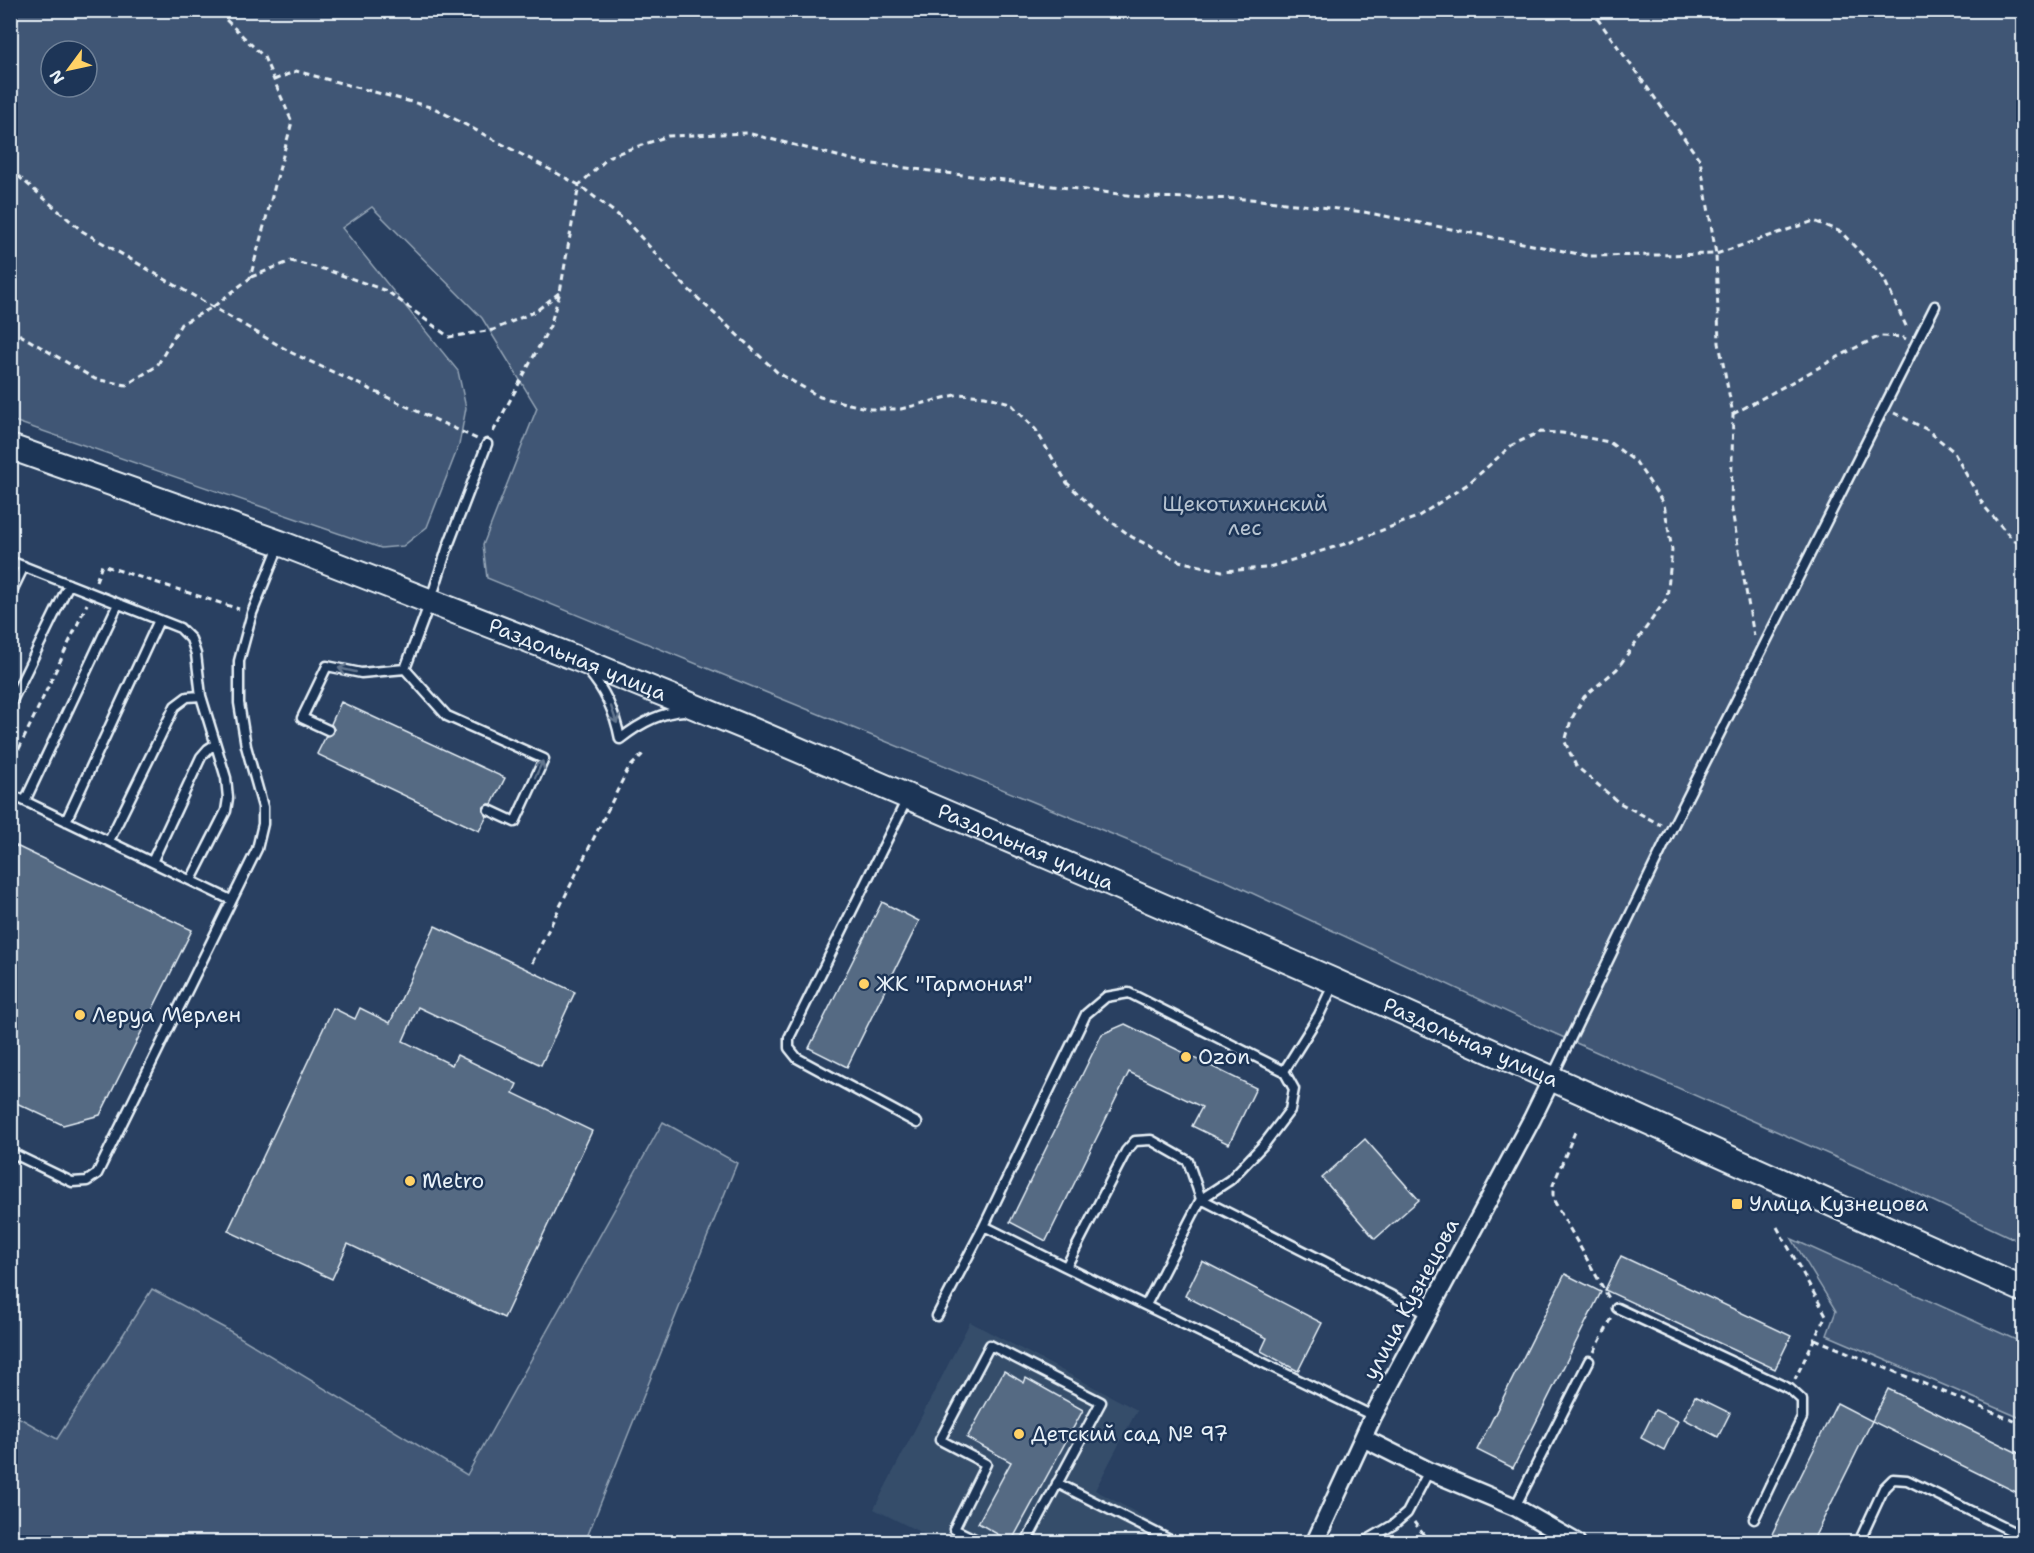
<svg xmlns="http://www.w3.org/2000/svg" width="2034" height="1553" viewBox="0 0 2034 1553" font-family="'Shantell Sans',sans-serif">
<rect width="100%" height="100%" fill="#294061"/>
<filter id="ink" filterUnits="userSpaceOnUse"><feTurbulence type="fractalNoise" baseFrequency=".0167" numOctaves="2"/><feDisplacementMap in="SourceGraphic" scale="12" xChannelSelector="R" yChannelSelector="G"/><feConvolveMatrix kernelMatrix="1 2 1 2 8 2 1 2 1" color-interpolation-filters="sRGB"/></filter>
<g filter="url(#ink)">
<path fill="#364d6b" d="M970 1322 1137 1410 1095 1490 1153 1522 1140 1542H940L874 1509Z"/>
<path fill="#415774" stroke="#94a4b6" stroke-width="1.5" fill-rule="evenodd" d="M11 11H2023V1243L1903 1187 1533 1024 1224 880 487 578 483 545 537 408 482 318 372 207 342 228 458 371 466 408 459 445 427 527 403 546 381 548 11 420ZM51 51H87V87H51Z
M663 1122 737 1163 585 1542H11V1413L57 1439 152 1289 228 1330 467 1475Z
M1792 1239 2023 1343V1419L1827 1335 1836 1311Z"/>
<path fill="#556a83" stroke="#e8f1f8" stroke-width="1.5" d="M341 702 505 778 492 804H488L484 807 483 811 487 816 479 831 317 754 326 736 333 733 334 729 331 724Z
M10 843 192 930 100 1115 63 1125 10 1100Z
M882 902 919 921 847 1067 809 1048Z
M435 926 575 992 541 1065 418 1007 403 1041 452 1065 457 1055 517 1084 513 1093 592 1131 504 1318 348 1244 332 1279 228 1231 333 1008 355 1019 360 1008 390 1023Z
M1125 1024 1256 1088 1229 1144 1192 1126 1202 1107 1129 1072 1046 1241 1010 1222 1102 1034Z
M1365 1139 1419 1200 1375 1239 1322 1178Z
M1621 1256 1791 1336 1775 1369 1605 1290Z
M1202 1261 1322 1323 1298 1371 1261 1351 1267 1338 1185 1296Z
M1565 1274 1601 1292 1513 1468 1477 1450Z
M1004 1371 1024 1383 1026 1378 1083 1410 1011 1542 978 1523 1011 1462 967 1438Z
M1888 1389 2024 1456V1496L1872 1421Z
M1695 1396 1730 1413 1718 1437 1684 1419Z
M1837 1403 1872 1421 1812 1542H1768Z
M1655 1410 1678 1421 1664 1450 1641 1438Z"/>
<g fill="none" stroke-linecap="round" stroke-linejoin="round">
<defs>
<path id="lane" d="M10 561 180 628 191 639 196 654 201 696 226 778 228 798 226 811 191 880
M10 595 24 566
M405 669 447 716 544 759 515 822 489 810
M405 669 430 602 448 546 487 444
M588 671C606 691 615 713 620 739 639 724 660 712 684 711
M10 705 69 584
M328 730 302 718 327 666 361 673 405 669
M10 794 231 900
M907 799 789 1038V1048L797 1058 917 1123
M25 801 118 604
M66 821 159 620
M109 841 175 706 187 697 201 696
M152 862 201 757 208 749 214 745
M1284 1071 1319 1015 1334 983
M1552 1077 1671 830 1935 306
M10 1152 72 1182 87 1181 97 1174 257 849 263 824V807L246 746 239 703V661L252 613 279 546
M1066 1267 1373 1416
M1146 1305 1201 1199 1188 1161 1151 1140 1135 1141 1126 1151 1066 1267 984 1226 1086 1014 1106 997 1129 993 1284 1071 1294 1089 1290 1110 1265 1143 1230 1180 1201 1199 1428 1314
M1617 1308 1790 1389 1802 1400V1418L1754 1519
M937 1316 984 1226
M1057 1483 1174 1542
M1515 1507 1589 1361
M981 1542 954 1529 986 1464 940 1440 990 1345 1101 1402 1026 1542
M1364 1542 1393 1525 1407 1513 1429 1471
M1859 1542 1884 1488 1893 1479 1907 1480 2024 1537"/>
<path id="street" d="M1363 1438 1429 1471 1515 1507 1576 1542
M1315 1542 1373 1416 1532 1119 1551 1080"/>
<g id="secondary">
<path id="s1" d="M10 447 280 543 578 659 752 730 1110 883 1334 981 2024 1290"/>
</g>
</defs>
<use href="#lane" stroke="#e8f1f8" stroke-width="13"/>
<use href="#street" stroke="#e8f1f8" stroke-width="21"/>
<use href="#secondary" stroke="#e8f1f8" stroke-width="28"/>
<path stroke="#e8f1f8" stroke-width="3" stroke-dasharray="6 4.5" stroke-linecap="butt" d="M1591 10 1700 160 1716 254 1719 343 1733 414 1731 505 1754 636
M274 80 296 71 434 108 579 185 627 222 687 288 778 373 820 397 870 409H901L959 394 985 396 1010 403 1036 430 1067 483 1094 509 1132 537 1179 561 1222 571 1266 568 1351 542 1417 517 1468 484 1512 445 1540 432 1562 433 1609 442 1636 462 1664 504 1672 550 1667 598 1617 669 1584 697 1571 720 1565 742 1576 766 1618 802 1661 825
M10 169 82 231 292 353 477 439
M251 277 291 261 327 270 387 291 449 337 493 330 536 311 559 293
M10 329 95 379 126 385 157 366 181 324 213 307 250 278 292 122 264 57 216 10
M1894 413 1926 429 1953 451 1984 506 2013 540 2024 545
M1733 414 1853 349 1880 336 1902 337 1906 339
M493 432 550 326 560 292 579 185 610 156 668 136 747 133 865 163 1143 197 1250 199 1364 212 1589 256 1716 254 1814 221 1841 232 1883 277 1908 330
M96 581 102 565 239 609
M10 768 87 604
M532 963 628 769 645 752
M1575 1132 1553 1185V1199L1610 1300
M1777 1227 1826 1315 1795 1379
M1815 1339 2024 1425
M1594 1352 1612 1318
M1414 1522 1429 1542"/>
<use href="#lane" stroke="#1d3557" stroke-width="8"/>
<use href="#street" stroke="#1d3557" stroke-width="16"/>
<use href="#secondary" stroke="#1d3557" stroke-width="24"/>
</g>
<defs><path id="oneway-shaft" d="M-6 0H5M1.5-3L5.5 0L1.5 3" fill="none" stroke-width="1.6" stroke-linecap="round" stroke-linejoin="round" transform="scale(1.5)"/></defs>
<g stroke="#64778f">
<use href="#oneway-shaft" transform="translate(347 670) rotate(-167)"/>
<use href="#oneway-shaft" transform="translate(614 715) rotate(71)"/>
<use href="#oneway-shaft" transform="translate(539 769) rotate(-65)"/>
</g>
</g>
<g fill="#ffd166" stroke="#1d3557" stroke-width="2">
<circle cx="864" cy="984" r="6"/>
<circle cx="80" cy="1015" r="6"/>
<circle cx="1186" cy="1057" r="6"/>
<circle cx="410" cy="1181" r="6"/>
<rect x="1731" y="1198" width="12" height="12" rx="3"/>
<circle cx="1019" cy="1434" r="6"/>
</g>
<g text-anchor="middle" stroke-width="5" stroke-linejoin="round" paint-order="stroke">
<g font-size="21" fill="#b6c3d0" stroke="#1d3557">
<text x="1245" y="511">Щекотихинский<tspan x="1245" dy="24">лес</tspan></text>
</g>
<g font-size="21" fill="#e8f1f8" stroke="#1d3557">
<text dy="7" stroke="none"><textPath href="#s1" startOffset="606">Раздольная улица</textPath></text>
<text dy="7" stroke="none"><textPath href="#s1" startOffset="1092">Раздольная улица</textPath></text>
<text dy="7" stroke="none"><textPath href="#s1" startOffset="1578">Раздольная улица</textPath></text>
<text transform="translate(1411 1299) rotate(-62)" y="7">улица Кузнецова</text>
</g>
<g font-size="21" fill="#e8f1f8" stroke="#1d3557" text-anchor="start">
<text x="876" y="991">ЖК "Гармония"</text>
<text x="92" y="1022">Леруа Мерлен</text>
<text x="1198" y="1064">Ozon</text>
<text x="422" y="1188">Metro</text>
<text x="1749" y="1211">Улица Кузнецова</text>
<text x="1031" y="1441">Детский сад № 97</text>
</g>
</g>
<rect width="2034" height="1553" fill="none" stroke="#1d3557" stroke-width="36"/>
<rect x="18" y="18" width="1998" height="1517" fill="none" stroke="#e8f1f8" stroke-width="2" filter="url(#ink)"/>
<g transform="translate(69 69) rotate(237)"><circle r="28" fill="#1d3557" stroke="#6e8097" stroke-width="1.5"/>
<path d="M0-4.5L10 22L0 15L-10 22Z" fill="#ffd166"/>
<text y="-9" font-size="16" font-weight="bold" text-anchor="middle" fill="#e8f1f8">N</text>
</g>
</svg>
